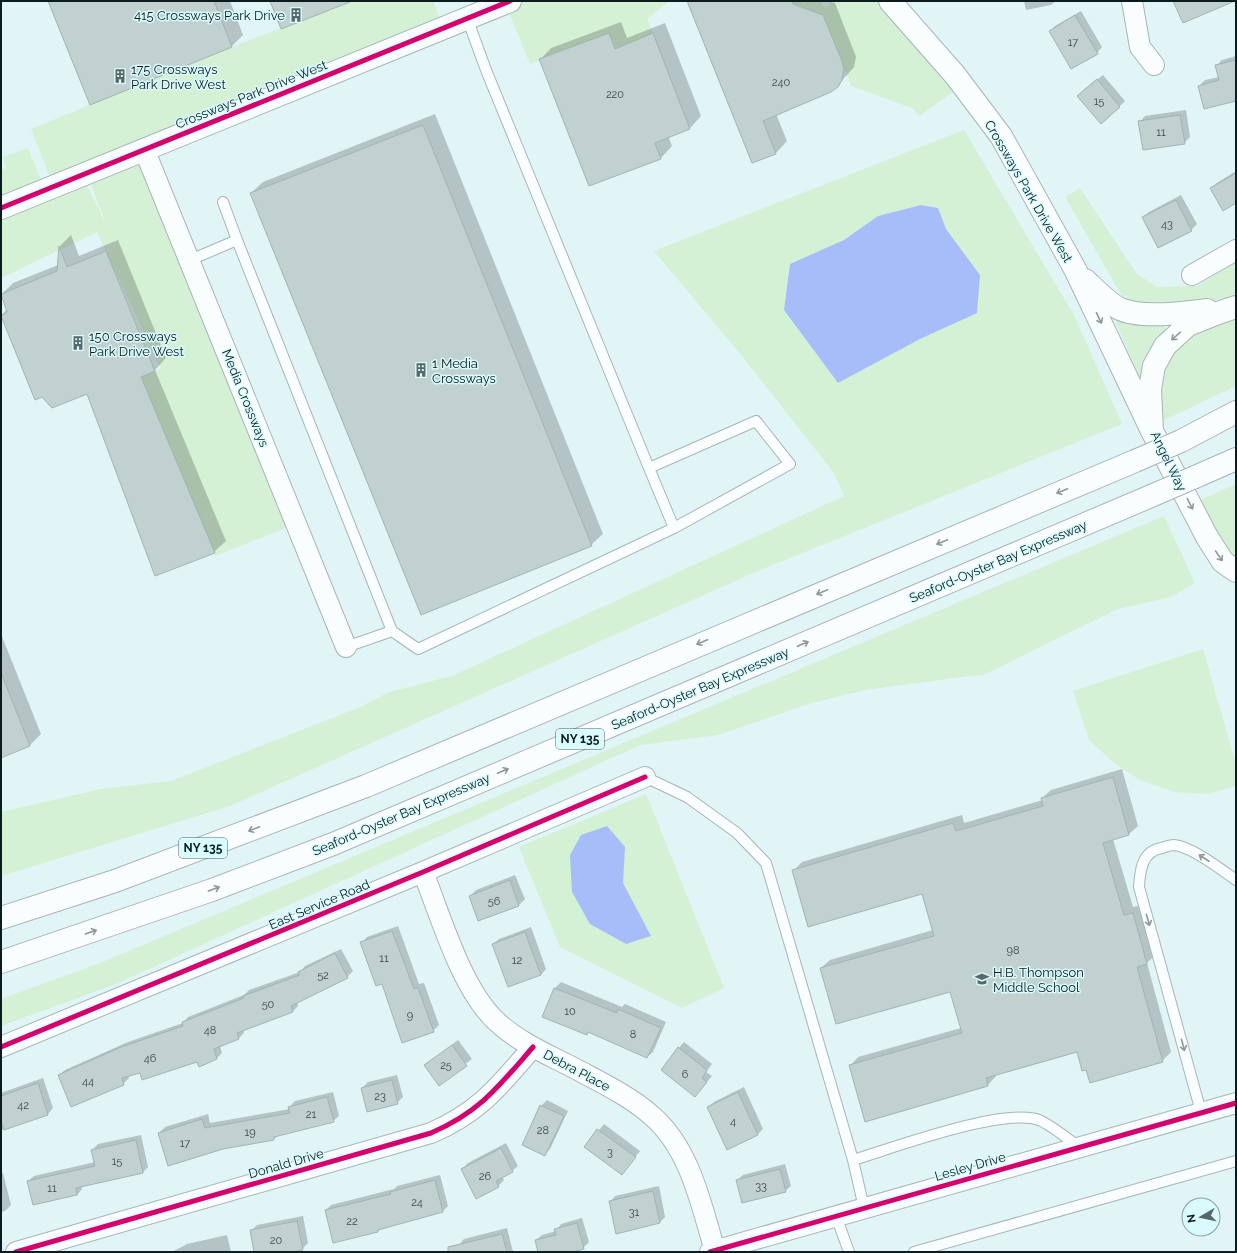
<svg xmlns="http://www.w3.org/2000/svg" width="1237" height="1253" viewBox="0 0 1237 1253" font-family="Raleway,sans-serif">
<rect width="100%" height="100%" fill="#e1f4f6"/>
<path fill="#d4f0d5" fill-rule="evenodd" d="M351 1H433L444 28 145 150 293 525 215 556 141 377 161 369 97 232 1 278V170L6 168 3 157 28 148 43 184 51 180 31 129 232 47ZM87 173 105 221V222L82 175Z
M510 1H669L647 19 653 33 615 49 609 33 530 64 505 3Z
M792 1H819L826 9 832 1H888L963 85 919 116 912 108 851 86 823 15 793 4Z
M964 130 1075 317 1122 424 753 573 230 806 1 876V812L101 789 171 781 358 708 389 692 452 676 844 496 834 473 742 356 654 251ZM921 205 938 208 946 229 980 275 951 325 920 339 838 383 784 310 790 264 844 240 878 216Z
M1080 188 1136 273 1157 287 1198 286 1236 261V295C1198 306 1158 307 1119 304L1130 297 1122 296 1065 197Z
M1113 315 1163 321 1166 330 1160 337 1143 376H1139Z
M1236 317V386L1160 422 1156 385 1180 340Z
M1236 484V559L1228 554 1196 502Z
M1164 516 1195 583 1171 597 1118 609 983 675 969 676 865 690 812 703 718 735 640 745 116 984 1 1026V999L100 963Z
M1203 649 1236 765V786L1208 794 1174 792 1140 780 1114 763 1089 740 1073 691Z
M646 794 724 988 682 1008 560 947 519 847Z"/>
<path fill="#a6bdf9" d="M921 205 938 208 946 229 980 275 977 313 920 339 838 383 784 310 790 264 844 240 878 216Z
M607 826 625 847 623 883 651 936 626 944 590 924 572 892 570 855 581 835Z"/>
<path fill="#0003" d="M49 1H230L243 35 232 46 91 104Z
M688 1H828L835 3 853 49 856 57 854 67 837 86 776 114 787 141 776 153 753 161Z
M1024 1H1056L1051 5 1026 10Z
M1081 11 1102 47 1097 53 1050 31 1055 26Z
M621 22 627 38 665 23 701 116 690 128 668 136 672 146 661 158 540 60 551 48Z
M1236 56V100L1199 86 1205 80 1219 77 1216 66 1222 60Z
M1103 75 1125 101 1119 107 1084 90Z
M1186 110 1190 137 1184 143 1140 122 1145 116Z
M435 114 603 534 591 545 251 193 263 182Z
M1236 171V202L1211 188 1217 183Z
M1181 195 1197 224 1191 230 1143 217 1149 212Z
M71 235 79 256 118 240 166 358 155 370 226 541 214 552 87 393 42 396 36 398 2 315 7 309 1 295 13 283 58 265 60 246Z
M1 634 41 734 30 745 1 757Z
M1122 769 1138 826 1129 834 1113 839 1133 907 1142 905 1155 955 1147 963 1171 1052 1162 1061 1087 1069 1077 1051 996 1074V1076L988 1085 850 1066 858 1057 961 1028 950 990 821 968 830 960 933 930 922 893 793 871 802 862 962 815 964 823 1043 800 1042 798 1051 790Z
M515 875 525 899 519 905 479 920 470 896 476 890Z
M398 926 419 984 424 983 439 1025 433 1031 382 983 361 943 367 937Z
M531 927 546 969 541 975 493 944 499 939Z
M341 949 353 971 347 977 297 1002 298 1006 293 1011 243 1029 244 1033 239 1038 220 1046 222 1053 217 1058 199 1065 197 1060 128 1075 129 1078 123 1084 59 1075 65 1070 128 1042 183 1023 188 1017 244 995 249 990 300 972 305 966Z
M561 982 622 1007 625 1004 666 1022 653 1052 647 1057 589 1031 586 1034 544 1017 555 988Z
M458 1040 472 1059 439 1084 425 1065Z
M684 1042 712 1064 706 1072 712 1076 695 1096 679 1048Z
M397 1075 403 1097 397 1103 362 1088 368 1082Z
M43 1078 53 1108 48 1114 1 1130V1093Z
M744 1087 763 1129 758 1134 728 1149 708 1107 714 1102Z
M333 1092 339 1116 333 1121 278 1135 274 1139 223 1148 159 1133 165 1127 208 1114 210 1123 290 1109 289 1107 295 1101Z
M547 1100 568 1111 550 1149 545 1154 541 1106Z
M604 1124 640 1151 622 1174 585 1147Z
M141 1135 148 1167 143 1172 82 1185V1189L77 1195 28 1181 34 1176 95 1162 92 1150 98 1144Z
M506 1143 518 1166 512 1171 502 1177 504 1180 498 1186 477 1197 462 1169 468 1163Z
M785 1164 791 1186 785 1191 737 1180 743 1175Z
M3 1173 11 1205 5 1211 1 1212V1174Z
M440 1175 448 1206 443 1211 382 1228 378 1231 326 1210 331 1205 394 1189 397 1186Z
M659 1186 665 1217 660 1222 610 1202 615 1196Z
M303 1216 308 1243 302 1249 286 1252H255L251 1231 257 1225Z
M582 1218 589 1242 583 1248 568 1252H539L536 1240 542 1235 556 1231 561 1224Z
M507 1228 513 1252H461L459 1245 464 1239Z
M227 1235 231 1252H172L187 1244Z"/>
<path fill="#c1d1cf" stroke="#a3b3b1" d="M48 1H214L232 47 90 105Z
M270 1H350V2L281 29Z
M687 1H792L793 4 823 15 842 61 844 69 842 80 838 87 831 92 763 121 776 154 752 163Z
M1173 1H1235L1183 23Z
M1075 15 1098 54 1071 69 1049 31Z
M609 33 615 49 653 33 690 129 655 143 661 159 589 186 539 59Z
M1236 60V101L1204 109 1198 86 1219 80 1215 65Z
M1097 79 1120 107 1101 124 1077 96Z
M1180 115 1185 144 1143 150 1138 121Z
M423 125 592 546 421 615 250 193Z
M1236 173V203L1223 211 1210 188Z
M1176 200 1192 231 1158 248 1142 217Z
M59 246 67 267 106 251 155 371 141 377 215 553 155 576 87 394 52 408 42 397 35 400 1 316 7 312 1 294 57 271Z
M2 675 30 746 1 758V676Z
M1113 777 1129 835 1103 843 1124 915 1133 913 1147 964 1137 967 1163 1062 1090 1083 1086 1070 1082 1071 1077 1052 986 1078 988 1086 865 1122 849 1065 962 1033 950 992 836 1024 820 968 934 936 922 894 808 927 792 870 953 823 956 831 1043 806 1041 798Z
M510 880 519 906 478 921 469 896Z
M392 931 414 989 418 988 434 1032 402 1043 382 984 376 986 360 942Z
M525 932 541 975 508 987 492 944Z
M335 953 348 978 291 1006 293 1012 237 1033 239 1039 214 1049 217 1059 199 1067 197 1062 142 1080 140 1073 122 1078 124 1085 71 1107 58 1075 121 1047 183 1026 182 1022 244 998 243 996 300 975 298 972Z
M554 988 617 1013 618 1009 661 1028 647 1058 588 1032 587 1035 542 1017Z
M452 1045 467 1066 439 1086 424 1065Z
M678 1047 707 1070 702 1078 707 1082 695 1097 661 1070Z
M392 1080 398 1104 367 1112 361 1088Z
M38 1083 48 1115 4 1130 1 1121V1096Z
M738 1092 758 1135 727 1150 707 1107Z
M327 1097 334 1122 274 1137V1140L223 1149 168 1166 158 1133 202 1119 205 1128 290 1113 288 1107Z
M540 1105 564 1116 545 1156 522 1145Z
M597 1129 636 1157 622 1175 584 1147Z
M136 1140 143 1173 76 1188 77 1195 33 1205 27 1181 95 1166 91 1150Z
M501 1148 513 1172 496 1181 499 1187 476 1199 461 1169Z
M780 1169 786 1192 742 1203 736 1180Z
M435 1180 443 1212 378 1230V1232L333 1243 325 1210 391 1194 390 1192Z
M653 1191 660 1223 616 1234 609 1201Z
M297 1221 303 1250 291 1252H254L250 1230Z
M577 1223 584 1249 572 1252H538L535 1240 556 1235 554 1229Z
M502 1234 507 1252H448V1247Z"/>
<g fill="none" stroke-linecap="round" stroke-linejoin="round">
<defs>
<path id="lane" d="M467 18 486 70 649 468
M223 202 237 240
M190 260 237 240 392 631
M346 647 392 631 418 649 674 528 790 464 756 421 649 468 674 528
M645 777 687 797 737 833 766 863 853 1160 864 1208
M1201 1112 1139 887C1140 870 1142 851 1162 848 1165 847 1170 845 1174 845 1191 846 1222 870 1236 880
M853 1160C893 1148 1003 1107 1039 1120 1051 1125 1068 1139 1079 1147
M836 1216 849 1252
M914 1252 1236 1161"/>
<path id="street" d="M1132 1 1140 47 1154 65
M144 149 346 647
M1192 275 1236 250
M423 872C441 917 461 988 496 1021 518 1042 547 1054 574 1068 600 1082 628 1095 651 1115 690 1148 701 1204 715 1251
M1 1047 423 872 645 777
M16 1252 431 1133C480 1112 499 1086 533 1047
M710 1252 1236 1103"/>
<path id="secondary" d="M890 1 955 75 1001 136 1076 271 1152 431
M1 208 510 1
M1085 280C1096 290 1106 301 1118 308 1139 319 1184 313 1207 310
M1236 307 1218 313 1188 325 1165 346 1154 366 1150 389 1152 431 1207 537 1223 562 1236 571"/>
<path id="highway" d="M1181 441 1236 412
M1195 477 1236 459
M1 918 115 881 366 786 1135 461
M1 962 212 890 333 844 1151 496"/>
</defs>
<use href="#lane" stroke="#a6b6b8" stroke-width="12"/>
<use href="#street" stroke="#a6b6b8" stroke-width="22"/>
<use href="#secondary" stroke="#a6b6b8" stroke-width="24"/>
<use href="#highway" stroke="#a6b6b8" stroke-width="24"/>
<use href="#lane" stroke="#fafdfe" stroke-width="10"/>
<use href="#street" stroke="#fafdfe" stroke-width="20"/>
<use href="#secondary" stroke="#fafdfe" stroke-width="22"/>
<use href="#highway" stroke="#fafdfe" stroke-width="22"/>
<defs>
<path id="highway-bridge" d="M1135 461 1181 441
M1151 496 1195 477"/>
</defs>
<use href="#highway-bridge" stroke="#a6b6b8" stroke-width="24" stroke-linecap="butt"/>
<use href="#highway-bridge" stroke="#fafdfe" stroke-width="22"/>
<defs>
<path id="cycleway" d="M1 208 510 1
M1 1047 423 872 645 777
M16 1252 431 1133C480 1112 499 1086 533 1047
M710 1252 1236 1103"/>
</defs>
<use href="#cycleway" stroke="#d9fbfe" stroke-width="8"/>
<use href="#cycleway" stroke="#d6006c" stroke-width="5"/>
</g>
<defs><path id="oneway-shaft" d="M-6 0H5M1.5-3L5.5 0L1.5 3" fill="none" stroke-width="1.6" stroke-linecap="round" stroke-linejoin="round"/></defs>
<g stroke="#8f9899">
<use href="#oneway-shaft" transform="translate(1099 318) rotate(64)"/>
<use href="#oneway-shaft" transform="translate(1176 336) rotate(138)"/>
<use href="#oneway-shaft" transform="translate(1062 491) rotate(157)"/>
<use href="#oneway-shaft" transform="translate(1190 504) rotate(63)"/>
<use href="#oneway-shaft" transform="translate(942 542) rotate(157)"/>
<use href="#oneway-shaft" transform="translate(1219 556) rotate(56)"/>
<use href="#oneway-shaft" transform="translate(822 592) rotate(157)"/>
<use href="#oneway-shaft" transform="translate(702 642) rotate(157)"/>
<use href="#oneway-shaft" transform="translate(803 644) rotate(-23)"/>
<use href="#oneway-shaft" transform="translate(503 771) rotate(-23)"/>
<use href="#oneway-shaft" transform="translate(254 829) rotate(159)"/>
<use href="#oneway-shaft" transform="translate(1204 858) rotate(-147)"/>
<use href="#oneway-shaft" transform="translate(214 889) rotate(-20)"/>
<use href="#oneway-shaft" transform="translate(1148 920) rotate(74)"/>
<use href="#oneway-shaft" transform="translate(91 932) rotate(-19)"/>
<use href="#oneway-shaft" transform="translate(1183 1045) rotate(75)"/>
</g>
<defs>
<symbol id="building-bare" viewBox="-9 -9 18 18"><path d="M-4-6H4V6H1V3H-1V6H-4ZM-2.5-4.3h1.7v1.8h-1.7ZM.8-4.3h1.7v1.8H.8ZM-2.5-1h1.7V.8h-1.7ZM.8-1h1.7V.8H.8Z" fill="#57686a" stroke="#d9fbfe" stroke-width="2.5" paint-order="stroke"/></symbol>
<symbol id="school-bare" viewBox="-9 -9 18 18"><path d="M0-5L7-2L0 1L-7-2ZM-4 1L0 2.5L4 1V4Q0 6-4 4Z" fill="#57686a" stroke="#d9fbfe" stroke-width="2.5" paint-order="stroke"/></symbol>
</defs>
<g fill-rule="evenodd">
<use href="#building-bare" x="286" y="5" width="20" height="20"/>
<use href="#building-bare" x="110" y="66" width="20" height="20"/>
<use href="#building-bare" x="68" y="333" width="20" height="20"/>
<use href="#building-bare" x="411" y="360" width="20" height="20"/>
<use href="#school-bare" x="972" y="969" width="20" height="20"/>
</g>
<g text-anchor="middle" stroke-width="3" stroke-linejoin="round" paint-order="stroke">
<g font-size="11" fill="#39494a">
<text x="1073" y="46">17</text>
<text x="781" y="86">240</text>
<text x="615" y="98">220</text>
<text x="1099" y="105">15</text>
<text x="1161" y="136">11</text>
<text x="1167" y="228">43</text>
<text x="494" y="905">56</text>
<text x="1013" y="954">98</text>
<text x="384" y="962">11</text>
<text x="517" y="964">12</text>
<text x="323" y="979">52</text>
<text x="268" y="1008">50</text>
<text x="570" y="1015">10</text>
<text x="410" y="1019">9</text>
<text x="210" y="1034">48</text>
<text x="633" y="1038">8</text>
<text x="150" y="1062">46</text>
<text x="446" y="1069">25</text>
<text x="685" y="1078">6</text>
<text x="88" y="1085">44</text>
<text x="380" y="1100">23</text>
<text x="23" y="1109">42</text>
<text x="311" y="1118">21</text>
<text x="733" y="1125">4</text>
<text x="543" y="1134">28</text>
<text x="250" y="1136">19</text>
<text x="185" y="1147">17</text>
<text x="610" y="1156">3</text>
<text x="117" y="1165">15</text>
<text x="485" y="1180">26</text>
<text x="761" y="1190">33</text>
<text x="52" y="1192">11</text>
<text x="417" y="1206">24</text>
<text x="634" y="1216">31</text>
<text x="352" y="1225">22</text>
<text x="276" y="1244">20</text>
</g>
<g fill="#d9fbfe" stroke="#4a5f61" stroke-width="1">
<rect x="556" y="729" width="48" height="20" rx="3"/>
<rect x="179" y="838" width="48" height="20" rx="3"/>
</g>
<g font-size="12" font-weight="bold" fill="#0c1c1e">
<text x="580" y="743">NY 135</text>
<text x="203" y="852">NY 135</text>
</g>
<g font-size="13" fill="#0c1c1e" stroke="#d9fbfe" text-anchor="start">
<text x="285" y="20" text-anchor="end">415 Crossways Park Drive</text>
<text x="131" y="74">175 Crossways<tspan x="131" dy="15">Park Drive West</tspan></text>
<text x="89" y="341">150 Crossways<tspan x="89" dy="15">Park Drive West</tspan></text>
<text x="432" y="368">1 Media<tspan x="432" dy="15">Crossways</tspan></text>
<text x="993" y="977">H.B. Thompson<tspan x="993" dy="15">Middle School</tspan></text>
</g>
<g font-size="13" fill="#0c1c1e" stroke="#d9fbfe">
<text transform="translate(251 94) rotate(-22)" y="5">Crossways Park Drive West</text>
<text transform="translate(1029 191) rotate(60)" y="5">Crossways Park Drive West</text>
<text transform="translate(246 398) rotate(68)" y="5">Media Crossways</text>
<text transform="translate(1169 461) rotate(64)" y="5">Angel Way</text>
<text transform="translate(998 561) rotate(-23)" y="5">Seaford-Oyster Bay Expressway</text>
<text transform="translate(700 688) rotate(-23)" y="5">Seaford-Oyster Bay Expressway</text>
<text transform="translate(401 814) rotate(-23)" y="5">Seaford-Oyster Bay Expressway</text>
<text transform="translate(319 904) rotate(-23)" y="5">East Service Road</text>
<text transform="translate(577 1070) rotate(28)" y="5">Debra Place</text>
<text transform="translate(286 1163) rotate(-16)" y="5">Donald Drive</text>
<text transform="translate(970 1166) rotate(-16)" y="5">Lesley Drive</text>
</g>
</g>
<rect width="1237" height="1253" fill="none" stroke="#0c1c1e" stroke-width="4"/>
<g transform="translate(1201 1217) rotate(261)"><circle r="19" fill="#d9fbfe" stroke="#87a2a4"/>
<path d="M0-3L7 15L0 10L-7 15Z" fill="#57686a"/>
<text y="-6" font-size="11" font-weight="bold" text-anchor="middle" fill="#0c1c1e">N</text>
</g>
</svg>
